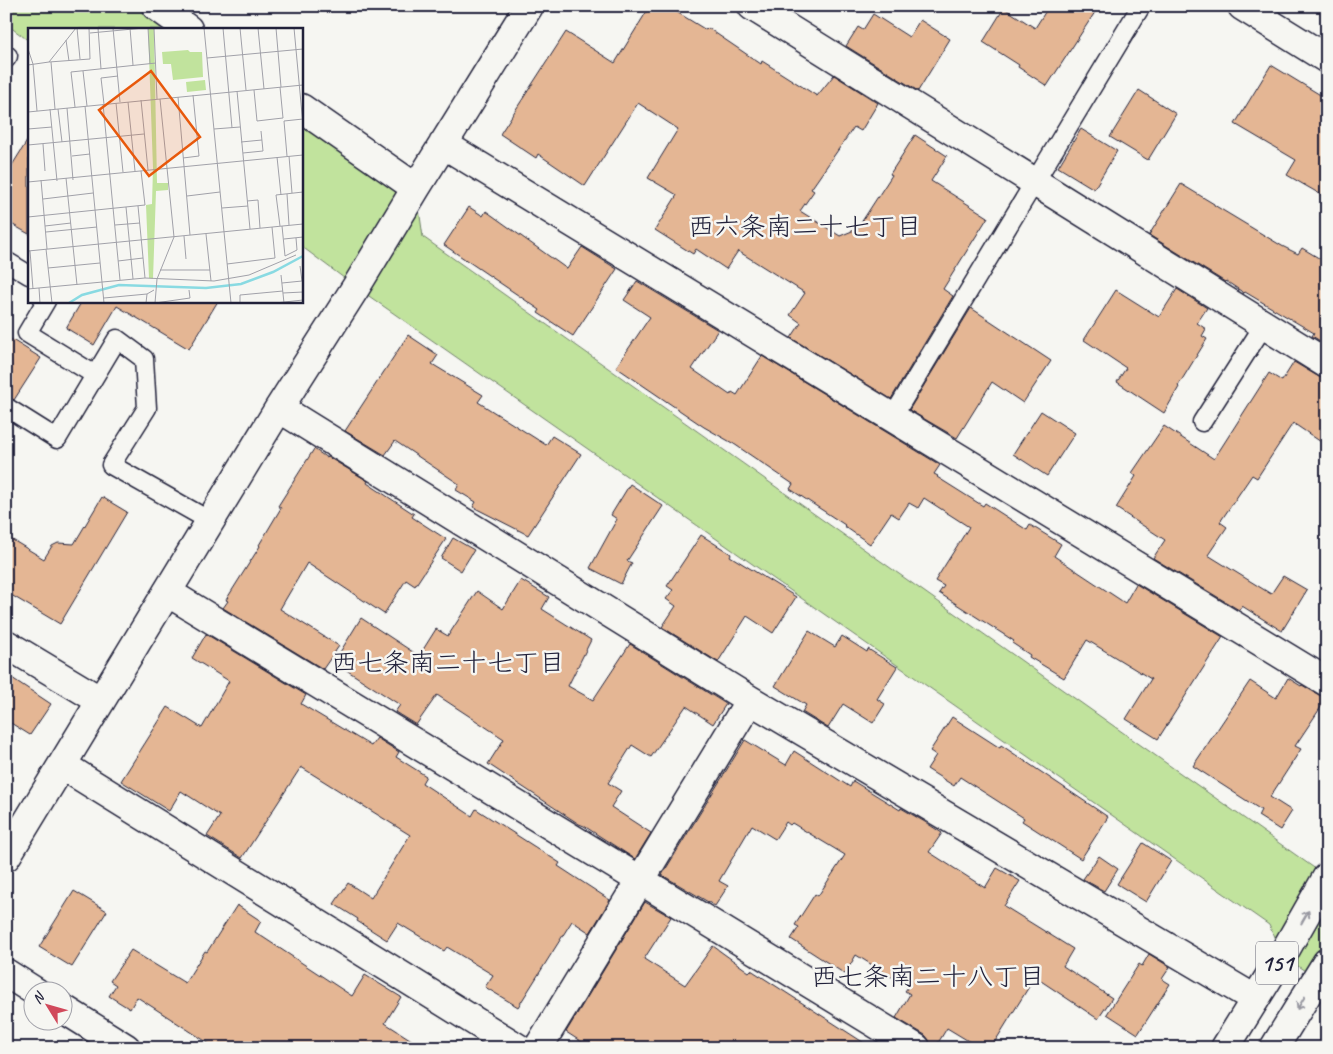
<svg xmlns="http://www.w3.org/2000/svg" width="1333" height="1054" viewBox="0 0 1333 1054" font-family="Caveat,'Klee One',sans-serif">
<rect width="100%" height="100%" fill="#f6f6f2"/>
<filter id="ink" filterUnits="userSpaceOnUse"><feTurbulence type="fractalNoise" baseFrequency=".02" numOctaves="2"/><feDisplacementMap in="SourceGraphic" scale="10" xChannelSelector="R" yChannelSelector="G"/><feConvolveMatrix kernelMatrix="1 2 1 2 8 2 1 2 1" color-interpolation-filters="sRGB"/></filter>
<g filter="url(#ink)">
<path fill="#c1e39d" stroke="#72826c" d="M6 6H156L188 29H29V41L6 24Z
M301 108 416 188 423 237 1327 877V985L1282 956 1269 925 356 287 301 246Z"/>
<path fill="#e4b694" stroke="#22223b" d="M650 6H667L706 30 708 28 761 64 762 61 817 96 834 75 878 103 861 131 854 127 811 189 814 191 800 211 840 236 857 229 892 175 890 174 915 135 947 156 931 181 988 217 943 289 953 296 891 399 791 338 801 323 790 315 805 293 738 251 726 269 696 249 693 254 655 230 677 195 648 178 678 129 638 103 585 186 538 154 536 158 500 134 566 32 615 63Z
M1049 6H1099L1047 86 1018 67 1019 65 983 42 1004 8 1035 28Z
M873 14 909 37 920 20 950 39 918 91 846 46 858 27 863 30Z
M1271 65 1327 99V198L1287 175 1296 160 1235 124Z
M1139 90 1176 114 1148 160 1110 137Z
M1081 129 1117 151 1094 189 1058 167Z
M29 138V234L6 221V175Z
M1181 184 1214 204V205L1282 246 1298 254 1302 248 1327 263V345L1312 336 1314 333 1245 292 1244 293 1226 281 1225 282 1149 235Z
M469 207 483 216 486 211 567 269 582 247 617 269 573 336 538 313 540 310 444 245Z
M637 281 718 330 692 369 730 395 732 392 737 395 762 356 940 465 934 474 938 476 937 477 983 506 985 503 1027 530 1030 525 1061 544 1054 556 1125 603 1136 584 1223 637 1158 739 1126 719 1151 679 1087 640 1064 678 1029 657 1030 655 1012 643 1014 641 939 593 944 586 935 581 969 527 924 498 918 508 909 503 899 518 891 513 870 544 844 526 845 525 790 489 793 484 734 444 704 427 616 367 650 317 624 300Z
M1177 289 1207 308 1197 323 1206 329 1202 336 1207 339 1178 386 1179 387 1164 413 1117 382 1126 368 1084 340 1116 290 1159 317Z
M82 301H218L189 349 117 306 94 345 66 328Z
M971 308 1051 361 1023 403 992 382 957 438 909 410Z
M408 335 438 355 432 364 483 395 478 402 546 445 552 436 581 454 528 535 473 507 476 502 456 490 459 484 395 441 385 455 345 431Z
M6 336 41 358 14 400 6 396Z
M1294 362 1319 377 1327 380V446L1293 423 1257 478 1252 475 1220 522 1227 527 1208 555 1271 594 1283 576 1307 590 1282 631 1242 606 1239 610 1153 558 1165 540 1116 508 1136 476 1132 473 1164 426 1214 459 1269 373 1282 381Z
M1041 411 1075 433 1047 476 1013 454Z
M314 449 327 458 328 457 368 481 367 483 414 514 412 517 446 539 415 586 406 580 384 614 307 563 280 609 339 646 323 669 223 608 228 601 226 600 260 546 259 545 281 508 278 506Z
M630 484 663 506 627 561 632 563 621 584 590 568 617 519 611 515Z
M102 497 127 512 60 624 6 592V536L44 559 52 546 58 543 74 544Z
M701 535 731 554 730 556 796 597 773 633 747 616 718 662 662 627 676 606 666 599 673 590 667 586Z
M453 538 474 550 461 571 441 558Z
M521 580 549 597 542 609 591 640 568 686 593 700 630 644 726 704 713 724 686 706 651 757 632 745 608 783 621 791 611 807 651 833 635 859 584 826 579 824 488 764 504 739 437 695 416 725 395 712 400 705 334 662 361 618 419 656 436 629 448 636 477 591 503 609Z
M809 631 835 647 842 636 867 652 868 649 897 667 877 699 885 704 873 723 843 704 828 728 802 712 806 705 775 686Z
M206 634 306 695 301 704 371 746 377 738 399 752 396 757 426 776 422 783 472 816 476 809 560 863 558 866 610 900 590 933 572 921 518 1007 485 987 493 975 447 947 444 951 398 923 387 940 357 921 358 919 334 904 348 883 371 898 410 835 301 767 242 858 207 836 220 816 181 791 169 811 121 781 168 707 202 728 229 681 192 658Z
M6 674 51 704 30 735 6 720Z
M1288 678 1301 686 1302 685 1319 695 1327 698 1295 746 1301 749 1270 797 1292 811 1280 830 1258 816 1261 810 1193 766 1250 681 1276 698Z
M952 717 1000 748 1001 745 1108 817 1081 859 1022 821 1024 818 960 777 954 786 927 769 936 755 930 751Z
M745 740 786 765 794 751 850 787 853 781 900 810 901 808 925 822 942 833 929 852 985 888 997 868 1020 881 1004 906 1073 949 1063 966 1112 998 1098 1019 1035 977 991 1048H980L947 1028 935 1048H932L929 1040 925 1035 896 1018 910 994 905 991 908 987 856 955 845 974 791 939 799 927 795 925 815 894 818 896 845 855 792 823 790 825 786 822 775 839 752 825 719 881 728 886 715 906 662 875Z
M1143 843 1171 861 1146 902 1117 884Z
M1099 856 1118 869 1104 891 1083 879Z
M74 891 107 911 72 967 39 947Z
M645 902 671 917 644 959 685 985 713 946 749 972 751 970 872 1048H591L566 1032Z
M237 905 261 921 255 932 352 996 365 975 401 997 385 1023 424 1048H216L137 997 130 1009 109 996 116 985 110 981 131 950 185 983 205 951 207 952Z
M1149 954 1170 967 1162 979 1170 984 1138 1034 1107 1014 1139 964 1142 966Z"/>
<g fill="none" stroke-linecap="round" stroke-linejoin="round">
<defs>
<path id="lane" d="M6 59 8 56
M6 261 29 275
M46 301 27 333 95 375
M6 407 57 439 117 339 144 359 147 408 111 465 210 521
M892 418 1141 6
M1202 422 1264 325"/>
<path id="street" d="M156 6 188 29
M752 6 1327 364
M1242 6 1327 59
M301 108 416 188
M443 144 1327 682
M279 408 750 700 1255 999
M167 592 916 1048
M6 644 101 701
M62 765 518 1048
M6 857 279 408 356 287 416 188 529 6
M6 973 36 992
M62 1008 126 1048
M538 1048 750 700"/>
<path id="primary" d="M1225 1048 1282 956 1327 877
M1274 1048 1327 962"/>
</defs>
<use href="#lane" stroke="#22223b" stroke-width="21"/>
<use href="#street" stroke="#22223b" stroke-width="31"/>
<use href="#primary" stroke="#22223b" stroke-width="31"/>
<use href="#lane" stroke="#f6f6f2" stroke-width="18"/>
<use href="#street" stroke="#f6f6f2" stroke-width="28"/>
<use href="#primary" stroke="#f6f6f2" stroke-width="28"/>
</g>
<defs><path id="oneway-shaft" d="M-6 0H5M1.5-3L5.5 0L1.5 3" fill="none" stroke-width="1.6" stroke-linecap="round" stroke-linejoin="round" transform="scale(1.25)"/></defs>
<g stroke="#9797a0">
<use href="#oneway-shaft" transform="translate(1305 917) rotate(-60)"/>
<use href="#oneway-shaft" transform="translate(1301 1003) rotate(121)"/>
</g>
</g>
<g text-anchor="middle" stroke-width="5" stroke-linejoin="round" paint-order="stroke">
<rect fill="#f6f6f2" stroke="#626272" stroke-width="1" x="1256" y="941.5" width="42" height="43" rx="4"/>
<g font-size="24" font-weight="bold" fill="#22223b">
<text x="1277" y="971">151</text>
</g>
<g font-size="26" fill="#22223b" stroke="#f6f6f2">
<text x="805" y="235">西六条南二十七丁目</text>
<text x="448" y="671">西七条南二十七丁目</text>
<text x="928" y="985">西七条南二十八丁目</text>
</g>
</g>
<g transform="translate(28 28)">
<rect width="275" height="275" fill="#f6f6f2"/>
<path d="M120 0H126L129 155H140V162L128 163 125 251 121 250 118 177 124 176 125 140ZM160 22 162 24H174L175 49 145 52 143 36H135L134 24ZM177 52 178 62 159 64 158 54Z" fill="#c1e39d"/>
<path fill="none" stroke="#89dae2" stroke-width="2.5" d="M41 275 54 267 91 257 178 260 213 256 245 244 275 228"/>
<path fill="none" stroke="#a1a1a9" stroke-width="1" d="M49 0 52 31M70 0 73 41M85 0 92 74M102 0 105 37M120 0 122 36M126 0 129 71M176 0 203 275M195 0 204 100M212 0 218 62M230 0 236 61M248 0 253 59M266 0 275 97M62 5 116 0M38 12 41 33M0 21 5 36 9 83M179 30 275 21M21 34 62 31 61 0M23 34 27 81M0 37 21 34 48 0M55 43 59 78M226 62 229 93 246 91 255 90 252 59M209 63 222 201M150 69 162 207M113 72 120 142M100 74 107 143M88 75 95 144M75 76 92 252M76 76 73 50 90 48M57 78 76 275M47 79 43 44 128 35M39 80 45 152M22 81 29 153M30 81 34 114M0 84 275 57M0 101 24 99M186 101 212 99M213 114 234 112M15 116 17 143M0 117 116 106M215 125 235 123 233 103M44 128 62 126M259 128 256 93 275 91M261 128 264 165M249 129 253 167M155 130 171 128 165 67M38 150 49 257M13 152 19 221M0 154 275 127M259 166 261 197M159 168 192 164M15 171 65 165M219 173 230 172 232 200M110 178 117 250M98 179 105 251M194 180 220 178M0 189 117 177 113 143M87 197 112 195M17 198 43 195M252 198 248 167 275 164M254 198 257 228 269 222 268 210M18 204 69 199M178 206 183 253M156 208 158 231M256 211 275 209M18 221 24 275M0 223 275 196M2 223 5 261M90 233 115 230M199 236 247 230 244 199M20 240 72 235M132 242H182M253 247 256 275M254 255 274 253 272 238M11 260 12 275M0 261 117 250 186 253 221 247 268 227M255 265 275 264M76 270 119 266M118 275 119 266 126 262M127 275 129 251 146 209 132 71M127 275 162 270 161 262M212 275V267L255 263M247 275 275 272"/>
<path fill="#e8590c" fill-opacity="0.15" stroke="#e8590c" stroke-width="2.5" d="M123 43 172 109 121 148 71 82Z"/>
<rect width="275" height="275" fill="none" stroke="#22223b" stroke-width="2.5"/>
</g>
<rect width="1333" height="1054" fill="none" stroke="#f6f6f2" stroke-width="25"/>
<rect x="12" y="12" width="1308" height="1029" fill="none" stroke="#22223b" stroke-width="2" filter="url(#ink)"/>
<g transform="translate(48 1006) rotate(307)"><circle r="24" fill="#f6f6f2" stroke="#a1a1a9"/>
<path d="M0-4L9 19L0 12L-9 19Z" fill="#d1495b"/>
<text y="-8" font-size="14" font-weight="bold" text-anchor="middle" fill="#22223b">N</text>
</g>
</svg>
